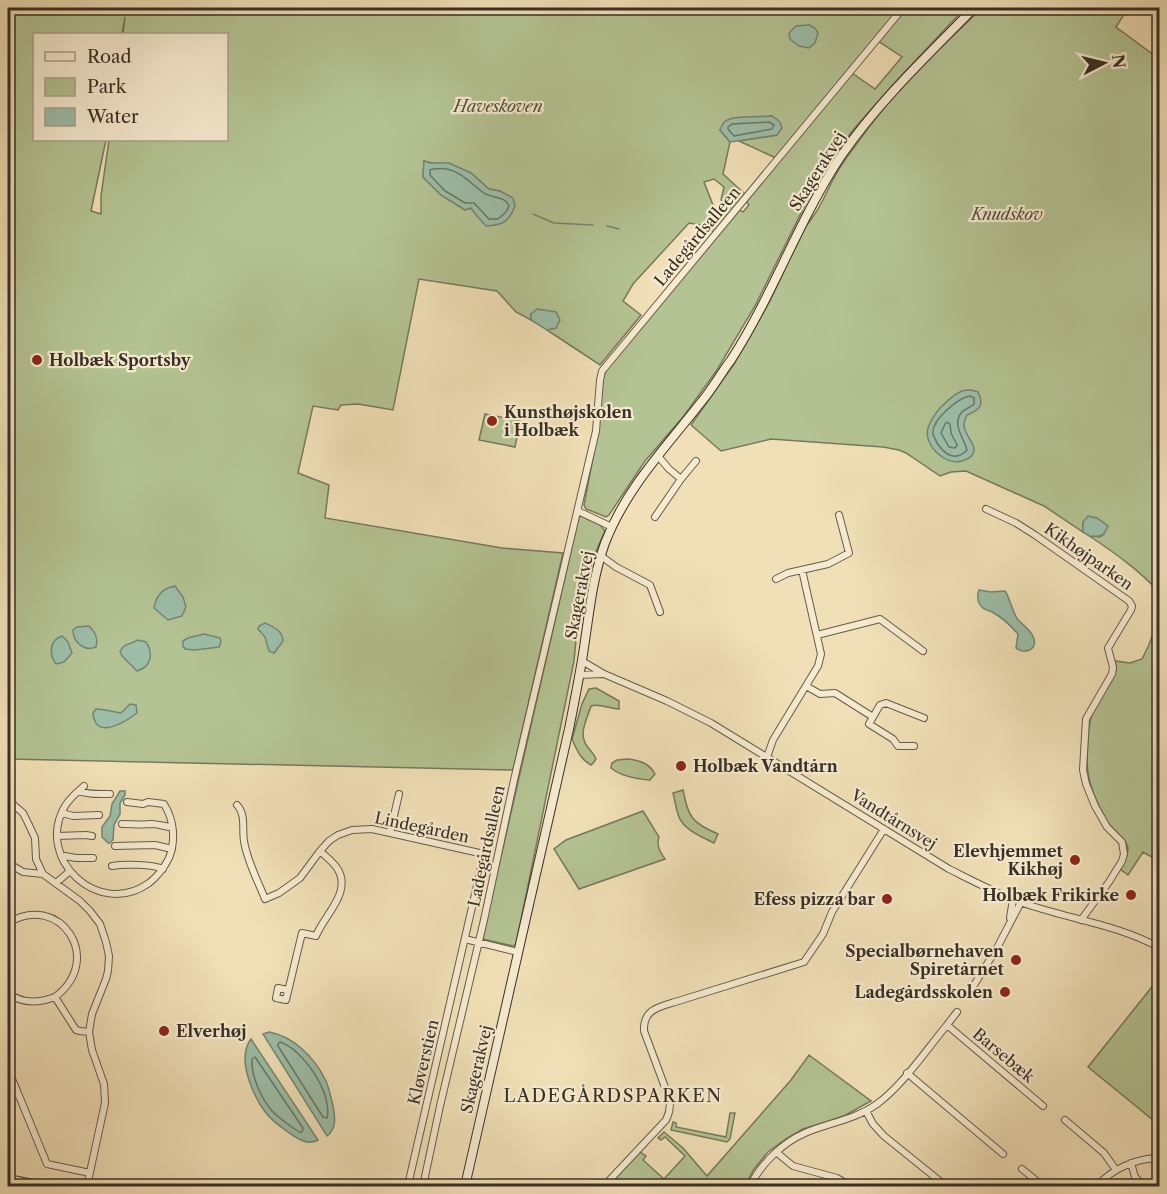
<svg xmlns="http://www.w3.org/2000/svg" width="1167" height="1194" viewBox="0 0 1167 1194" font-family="'Libre Caslon Text',serif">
<rect width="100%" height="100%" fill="#f1e0b7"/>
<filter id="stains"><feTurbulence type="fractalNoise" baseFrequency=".00333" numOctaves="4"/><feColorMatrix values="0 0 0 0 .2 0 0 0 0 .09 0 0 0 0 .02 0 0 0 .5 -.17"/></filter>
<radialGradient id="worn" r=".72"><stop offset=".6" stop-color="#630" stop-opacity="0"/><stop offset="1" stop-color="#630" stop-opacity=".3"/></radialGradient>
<path fill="#b4c393" stroke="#76795c" stroke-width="1.5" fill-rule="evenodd" d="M8 8H900L776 158 739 141 777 135 779 122 772 116 730 119 720 130 730 142 723 174 746 195 714 233 706 226 689 223 633 284 623 301 641 315 600 365 547 330 556 328 531 314V320L516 312 497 291 419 279 393 410 358 404 341 405 338 410 313 406 298 473 329 485 325 518 502 548 563 553 513 770 8 759ZM125 17 123 34H226V140H109L101 196V214L91 211 106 140H34V34H122ZM424 161 471 173 489 189 500 191 477 216 471 208 465 210 441 195 423 177ZM714 179 724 187 721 200 724 203 720 208 715 210 704 182Z
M907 8H965L899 78 853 130 814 187 755 306 717 370 683 417 645 461 609 515 606 517 586 509 584 505 598 432 602 380 608 367 733 217 740 210 743 212 749 205 746 201 852 73 875 89 902 57 878 41Z
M982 8H1128L1116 27 1159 59V592C1139 570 1116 554 1091 537L1092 536 1100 537 1104 534 1083 522V532L1044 506 966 471 951 472 940 476 906 453 899 450 883 447 771 439 721 451 691 425 734 364 770 301 805 227C819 212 825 194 835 176 841 164 850 153 858 142 893 92 938 50 982 8Z
M485 414 520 421 515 447 479 440Z
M579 516H581L600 525 605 531C584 574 578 614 574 661L516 944 513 946 482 939Z
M1159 602V861L1143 852 1128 875 1120 869C1139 840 1120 841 1106 820 1099 808 1090 787 1088 773 1086 761 1088 725 1092 714 1097 702 1115 680 1116 670 1116 667 1116 664 1115 661L1130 663 1142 659C1152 641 1158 623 1159 602Z
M596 688 619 701V709C610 709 599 703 591 706 587 719 578 734 587 746 590 751 594 753 596 759L594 762 591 765C580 759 577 750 572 739L582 704 589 689Z
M627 759C639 760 649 763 655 774L650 780C637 779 622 777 611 768L612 763 617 760Z
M683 790C688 817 692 823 718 834L714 843C702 837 684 830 679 817 676 810 675 800 673 793Z
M643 811 659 837C656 845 660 852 665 859L579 889 554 849 566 840Z
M1159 978V1125L1088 1067Z
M809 1055 871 1101 844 1116 803 1129 786 1139 768 1152 754 1169 745 1186H608L640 1152 646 1156 643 1160 664 1179 685 1156 665 1137 661 1140 658 1138 664 1132 683 1148 707 1176 791 1080Z
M730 1113H735L730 1139 727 1142 671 1130 673 1122 676 1123V1127L726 1137Z"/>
<path fill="#9cbea8" stroke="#748574" stroke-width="1.5" d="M809 25 815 28 818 33 815 43 809 48 799 46 790 39 789 33 796 26Z
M772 116 780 122 782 128 777 135 730 142 720 130C722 125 724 120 730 119 738 116 762 117 772 116Z
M424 161 430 163H449L471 173 489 189 500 191 513 198 515 206C509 222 503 225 486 226L477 216 471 208 465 210 441 195 423 177Z
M537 309 556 312 560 320 556 328 547 330 531 320V314Z
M971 390 978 392C985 406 979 410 967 415 956 432 979 442 973 454 971 457 966 460 962 461 945 466 923 445 928 428 930 421 935 414 940 408 945 403 954 394 962 391 964 390 968 390 971 390Z
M1088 516 1097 518 1108 526C1104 535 1102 537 1092 536L1091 537 1083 532V522Z
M175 586 183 597 186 607 182 616 168 620 154 608C156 596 162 588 175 586Z
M979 590 991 592 1005 591C1011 600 1012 613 1019 621 1024 626 1032 631 1034 639 1037 651 1023 654 1016 648L1018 634C1011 626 1002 617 992 612 989 610 985 610 983 608 977 603 977 596 979 590Z
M265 623C274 627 282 630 283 641L274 653 269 651 265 637 258 629 259 626Z
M89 626C96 633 98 638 96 647 84 652 73 642 73 630L77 627Z
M204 634 220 638 221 642 219 647 195 650 185 649 183 646V641L188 638Z
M62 636 68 642 72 653 64 662 56 664C49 655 49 640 62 636Z
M138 640 146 642C154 654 151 667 137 671L122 656 120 651 124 646Z
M130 704 136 705 137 713C125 722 95 741 93 713L96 709C105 709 112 712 121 713Z
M120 791H125V795L120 803V814L114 825 113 840 110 843H108L102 837V827L110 816 112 804Z
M269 1032C293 1036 314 1057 325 1079 329 1087 331 1097 333 1106 335 1117 337 1128 327 1136L263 1034Z
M251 1039 318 1140C307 1146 297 1138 288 1132 281 1127 272 1121 266 1113 253 1096 236 1059 251 1039Z"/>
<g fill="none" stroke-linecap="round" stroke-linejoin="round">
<path stroke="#6a7666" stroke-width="1.5" d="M769 122 774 125 772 129 734 136 728 129V127L732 124Z
M433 169C437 169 443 168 447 169 462 172 472 185 484 193 493 199 504 195 509 206L506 212 498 219H489L474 203H465L457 198 445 191 430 175V170Z
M970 396 974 398V404C971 407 965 409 962 412 951 424 964 438 967 450 956 462 945 455 937 443 936 441 934 437 933 434 931 420 958 398 970 396Z
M947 422 950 424 951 433 957 445 955 448 949 447 941 433 945 424Z
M280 1042C303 1049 333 1094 327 1118L323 1117 278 1046V1044Z
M255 1057 303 1128 302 1132H299C290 1126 280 1119 272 1111 261 1098 251 1076 252 1059Z"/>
<path stroke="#748574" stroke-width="1.5" d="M533 214 554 223 593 225
M607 226 619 229"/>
<defs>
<path id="street" d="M658 456 669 469 681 479
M986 509 1016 523 1035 535 1129 601 1132 606 1131 610 1108 648 1113 667 1112 674 1086 719 1083 770 1086 784 1095 806 1107 827 1122 842 1124 854 1122 861 1109 882 1081 920
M578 511 612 527
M655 517 681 479 696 461
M601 556 616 567 650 585 660 612
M776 579 788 573 828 564 849 553 839 515
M817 635 880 619 923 651
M582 661 604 674 667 701 711 723 949 869C975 882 1001 896 1029 905 1071 919 1121 926 1160 948
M579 675 603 674
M806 686 820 694 835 693 873 717 869 724 893 739 898 746H914
M873 717 880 705 886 703 924 718
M767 757 773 740 818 666 821 654 802 570
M84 786C77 792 70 798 65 806 34 859 99 919 149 883 158 876 164 868 169 858 176 840 174 820 164 804L148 802 143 804 127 802
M79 791C89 795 99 794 110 794
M8 800 23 813 28 823 35 838 36 859 43 874 80 901 90 911 100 924 106 942 109 956 108 971 106 979 92 1014 89 1032 92 1050 104 1084 105 1103 87 1186
M237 805C246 814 242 829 244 841 247 861 258 881 265 899L279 893 300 878 320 851 329 841 338 835 352 830 372 829 390 833 484 854
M62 813 73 816 99 815
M122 824C132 824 143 825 152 824 159 824 165 827 172 827
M390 833 399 794
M57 836 86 835 92 836
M115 846 155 845 172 849
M62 857 65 856 76 858H93
M8 863 23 872 43 874
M112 866C123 864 153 864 163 869
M56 883 70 871
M1010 918 1013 899
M8 923C59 891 106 959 55 997
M465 939 518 952
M288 990 278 988 276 998 286 1000 302 933 316 936C324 915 353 892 337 868 332 861 325 856 320 851
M971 990 997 948 1021 902
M8 993C22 1004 39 1003 55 997L76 1030 80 1031 89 1032
M947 1025 957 1012
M8 1069 47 1164 90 1173
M907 1073 1003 1154
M866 1111 873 1124 884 1136 946 1186
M1065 1120 1104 1153 1116 1170
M776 1152 793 1166 837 1178 850 1186
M1131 1163 1135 1177 1144 1186
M1022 1169 1043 1186
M87 1184 100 1186
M413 1186 408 1185 496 803
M423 1186 440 1106 484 920 514 780 596 431 600 380 602 371 903 8
M604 1186 666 1120C670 1112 671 1106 669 1098L644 1031C643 1010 658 1007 675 1002L804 962 823 934 832 912 884 829
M750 1186C761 1164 782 1143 805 1133 829 1123 856 1119 877 1104 903 1085 927 1049 947 1025L1043 1106
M1097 1186C1112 1169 1136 1158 1160 1158"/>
<path id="secondary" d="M8 1179 43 1186
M465 1186 569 729C574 704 579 679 583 654 589 616 592 579 605 543 626 488 667 446 702 401 713 388 721 373 731 360 773 295 798 221 841 156 879 101 928 55 974 8"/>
</defs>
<use href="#street" stroke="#665b4a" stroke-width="8"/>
<use href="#secondary" stroke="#382f25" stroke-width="10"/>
<use href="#street" stroke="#f6ebd0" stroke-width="6"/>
<use href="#secondary" stroke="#f6ebd0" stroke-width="8"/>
</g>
<g fill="#8f2418" stroke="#f6ebd0" stroke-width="2">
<circle cx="37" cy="360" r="6"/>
<circle cx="492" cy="421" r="6"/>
<circle cx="681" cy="766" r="6"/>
<circle cx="1075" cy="860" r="6"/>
<circle cx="1131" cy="895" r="6"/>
<circle cx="887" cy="899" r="6"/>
<circle cx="1016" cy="960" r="6"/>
<circle cx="1005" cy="992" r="6"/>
<circle cx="164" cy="1031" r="6"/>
</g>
<g text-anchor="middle" stroke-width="4.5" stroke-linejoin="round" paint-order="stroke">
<g font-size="16" font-style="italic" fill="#514d3b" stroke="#f6ebd0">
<text x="498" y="112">Haveskoven</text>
<text x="1007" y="220">Knudskov</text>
</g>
<g font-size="16" fill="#382f25" stroke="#f6ebd0">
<text transform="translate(817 171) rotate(-58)" y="6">Skagerakvej</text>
<text transform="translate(697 236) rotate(-50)" y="6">Ladegårdsalleen</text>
<text transform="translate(1089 556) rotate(35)" y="6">Kikhøjparken</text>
<text transform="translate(579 595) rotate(-79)" y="6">Skagerakvej</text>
<text transform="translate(894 819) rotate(32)" y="6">Vandtårnsvej</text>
<text transform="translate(422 827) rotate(12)" y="6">Lindegården</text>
<text transform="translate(486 846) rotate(-78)" y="6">Ladegårdsalleen</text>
<text transform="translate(1004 1055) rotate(40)" y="6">Barsebæk</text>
<text transform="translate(423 1062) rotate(-77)" y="6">Kløverstien</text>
<text transform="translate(476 1069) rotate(-77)" y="6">Skagerakvej</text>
</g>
<g font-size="16" font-weight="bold" fill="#382f25" stroke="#f6ebd0" text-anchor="end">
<text x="49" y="366" text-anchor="start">Holbæk Sportsby</text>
<text x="504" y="418" text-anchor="start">Kunsthøjskolen<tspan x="504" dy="18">i Holbæk</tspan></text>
<text x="693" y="772" text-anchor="start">Holbæk Vandtårn</text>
<text x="1063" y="857">Elevhjemmet<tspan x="1063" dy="18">Kikhøj</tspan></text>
<text x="1119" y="901">Holbæk Frikirke</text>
<text x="875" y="905">Efess pizza bar</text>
<text x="1004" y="957">Specialbørnehaven<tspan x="1004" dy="18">Spiretårnet</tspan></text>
<text x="993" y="998">Ladegårdsskolen</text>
<text x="176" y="1037" text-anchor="start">Elverhøj</text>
</g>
<g font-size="18" letter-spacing="1.5" fill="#382f25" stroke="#f6ebd0">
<text x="613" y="1102">LADEGÅRDSPARKEN</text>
</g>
</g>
<rect width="1167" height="1194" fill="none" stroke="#f1e0b7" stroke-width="30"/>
<rect x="9" y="9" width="1149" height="1176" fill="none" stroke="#382f25" stroke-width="3"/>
<rect x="15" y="15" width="1137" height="1164" fill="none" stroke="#382f25" stroke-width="1.5"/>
<rect x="33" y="33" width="195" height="108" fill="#f6ebd0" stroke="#aaa08c" stroke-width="1.5"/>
<rect x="45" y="52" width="30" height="9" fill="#f6ebd0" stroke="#aaa08c" stroke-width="1.5"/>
<text x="87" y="63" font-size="18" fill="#382f25">Road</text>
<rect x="45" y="78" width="30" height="18" fill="#b4c393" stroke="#aaa08c" stroke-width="1.5"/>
<text x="87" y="93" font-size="18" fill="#382f25">Park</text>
<rect x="45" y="108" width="30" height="18" fill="#9cbea8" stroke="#aaa08c" stroke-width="1.5"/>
<text x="87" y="123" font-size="18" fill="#382f25">Water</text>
<g transform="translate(1104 63) rotate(83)" stroke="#f6ebd0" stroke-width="4.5" paint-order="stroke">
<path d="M0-4.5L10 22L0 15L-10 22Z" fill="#382f25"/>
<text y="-9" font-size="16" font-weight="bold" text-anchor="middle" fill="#382f25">N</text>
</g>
<rect width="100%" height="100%" filter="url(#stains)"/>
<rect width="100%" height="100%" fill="url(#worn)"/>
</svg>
